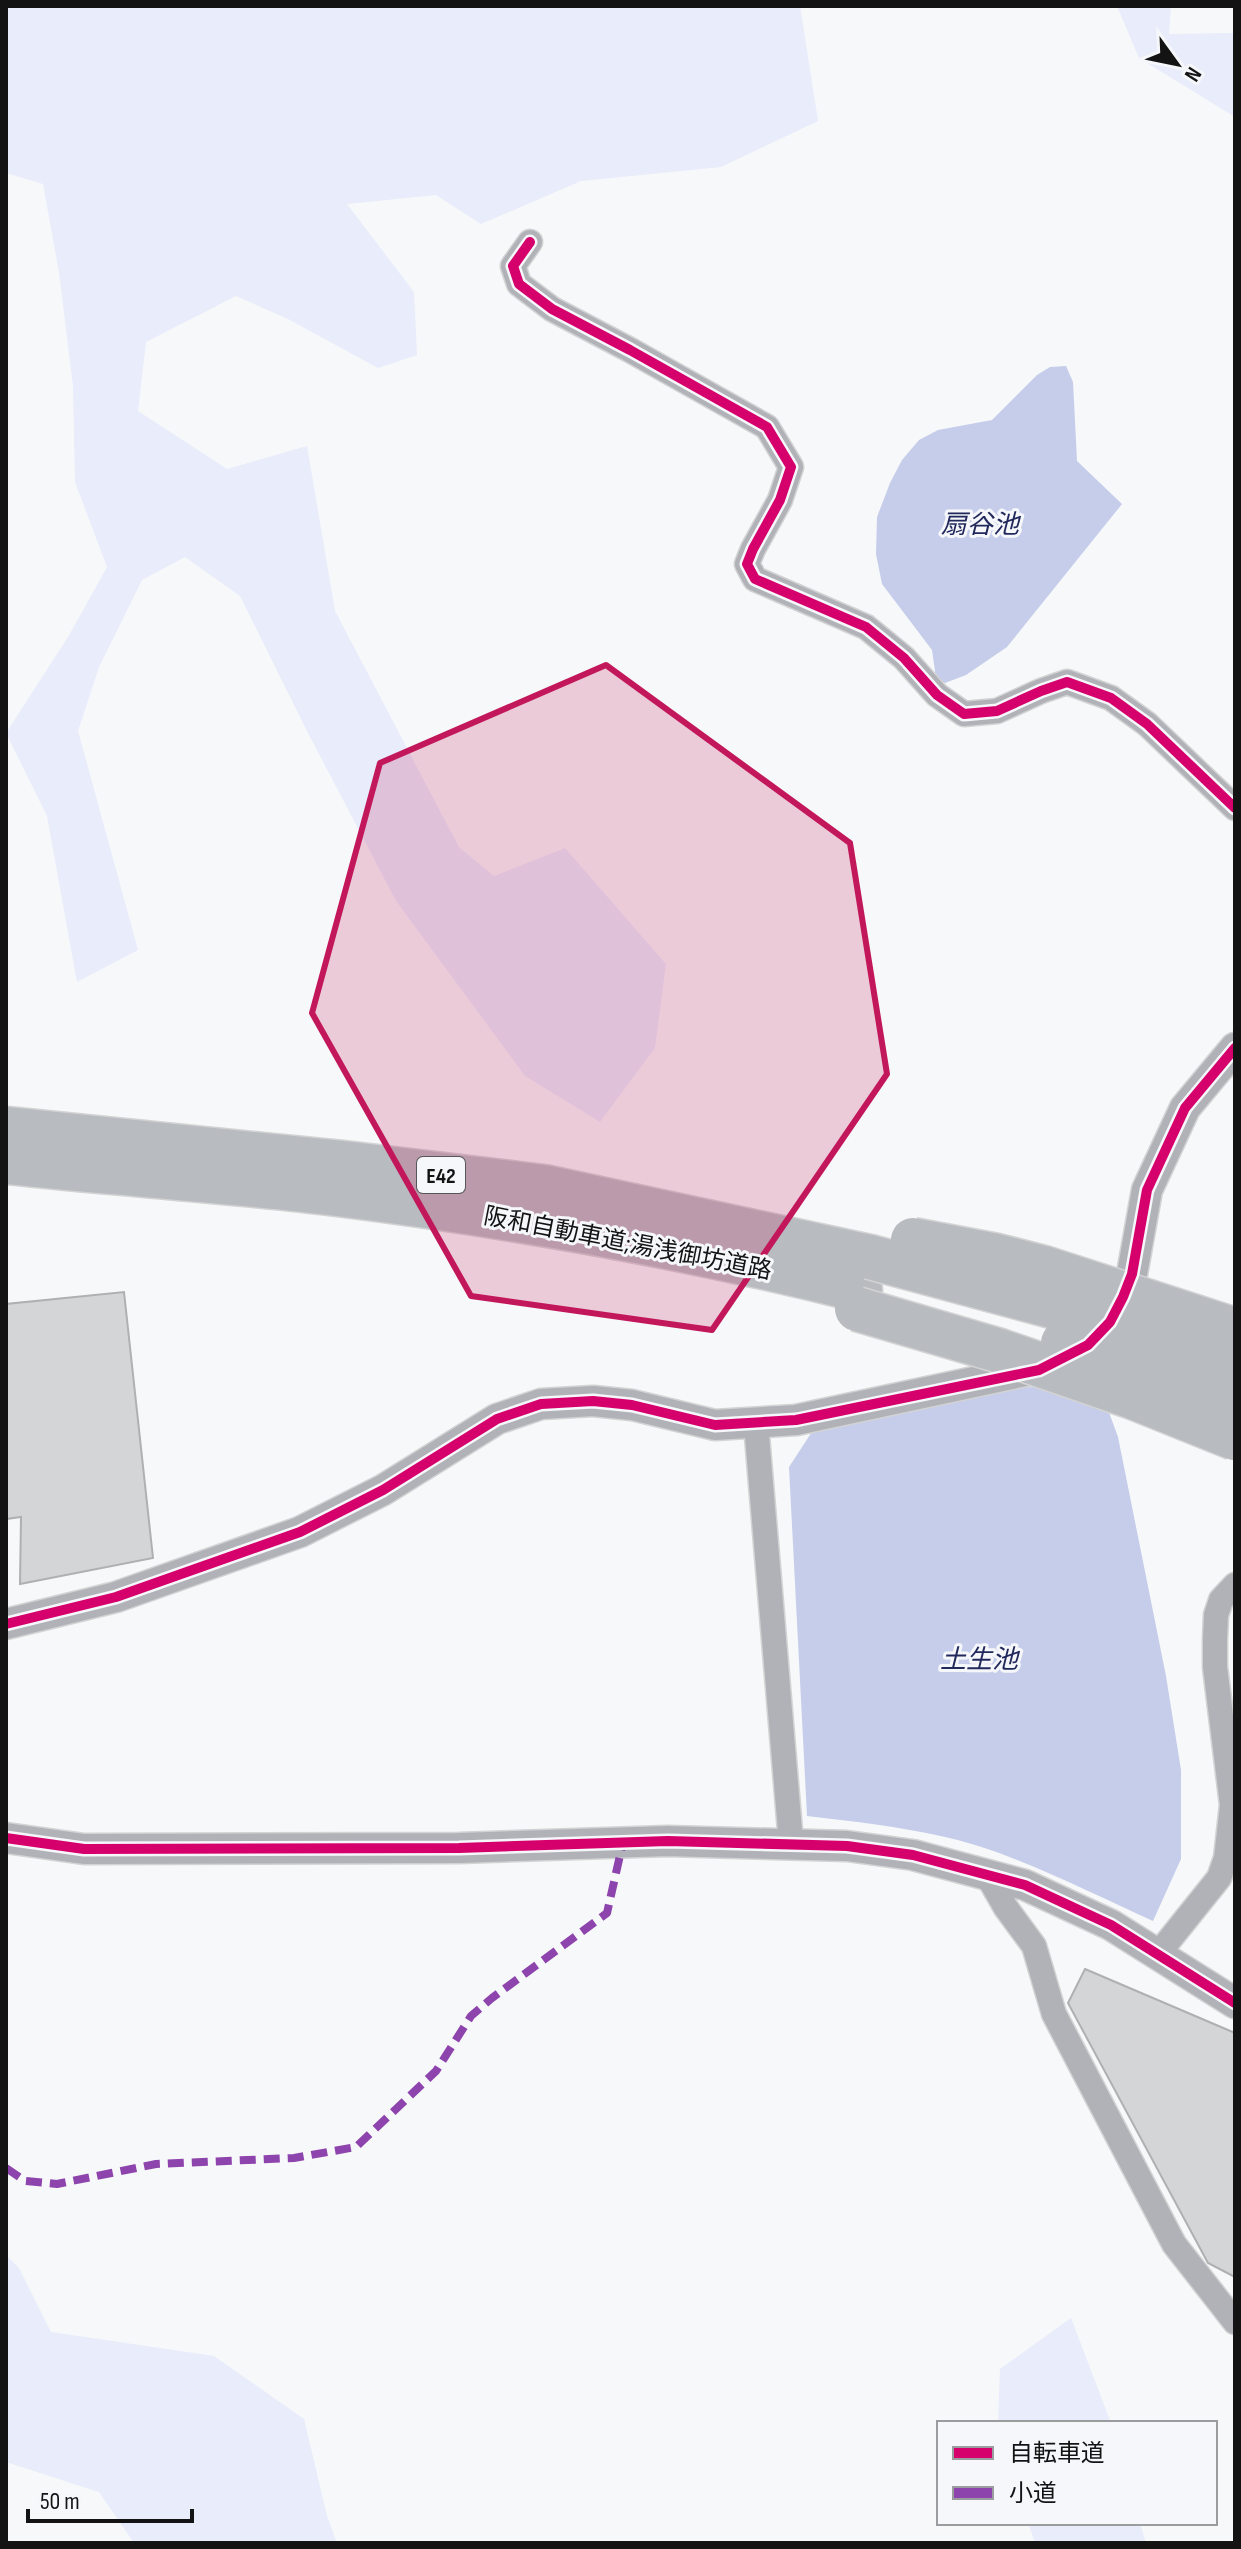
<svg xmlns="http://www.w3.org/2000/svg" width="1241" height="2549" viewBox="0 0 1241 2549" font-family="'Sofia Sans Condensed','Noto Sans JP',sans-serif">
<rect width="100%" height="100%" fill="#f7f8f9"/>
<path fill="#e8ecfb" d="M6 6H800L818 121 721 167 581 181 481 224 436 195 347 204 414 292 417 355 378 368 288 319 236 296 146 342 138 411 227 469 307 446 335 611 459 847 494 876 565 848 666 964 655 1048 600 1122 525 1076 396 901 307 731 240 596 185 557 142 580 99 667 78 731 138 950 77 982 47 816 6 733 68 637 107 567 75 482 73 386 59 272 43 184 6 173Z
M1117 6H1171L1169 34 1235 33V117L1139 58Z
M6 2255 19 2268 51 2332 214 2356 304 2419 327 2516 337 2543H134L99 2492 6 2462Z
M1071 2318 1111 2423H998L1000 2369Z
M1028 2523H1140L1146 2543H1035Z"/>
<path fill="#c5cdea" d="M1066 366 1073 382 1077 461 1122 504 1007 647 966 675 945 683 936 678 932 650 882 584 876 554 877 517 890 483 902 460 919 440 938 430 992 420 1037 375 1050 367Z
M1095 1374 1118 1437 1166 1676 1181 1770V1859L1153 1921C1105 1899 1056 1875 1007 1856 944 1831 874 1824 807 1816L789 1467 819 1421 1007 1388 1033 1387Z"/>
<path fill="#d4d5d6" stroke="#b0b0b2" stroke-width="2" d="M124 1292 153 1558 20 1584 21 1517 6 1519V1304Z
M1085 1969 1235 2033V2277L1208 2263 1068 2003Z"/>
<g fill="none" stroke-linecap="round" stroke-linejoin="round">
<defs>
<path id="minor" d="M530 242 513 266 519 284 552 309 630 350 767 427 791 467 780 500 753 549 747 564 755 579 866 627 904 658 937 695 964 714 997 711 1041 691 1067 682 1111 698 1147 724 1235 808
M756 1424 791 1843
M986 1873 1006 1908 1034 1946 1054 2014 1174 2244 1235 2322
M1158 1954 1219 1878 1226 1858 1232 1805 1215 1667V1639L1216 1615 1221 1600 1235 1585"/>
<path id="tertiary" d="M1117 1309 1132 1274 1147 1190 1185 1108 1235 1048
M6 1624 116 1597 300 1532 383 1490 497 1419 541 1404 593 1401 632 1405 715 1425 796 1420 1044 1367
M6 1838 84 1849 459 1848 668 1841 847 1846 913 1855 1025 1885 1111 1925 1235 2003"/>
<path id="motorway" d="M6 1129 342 1163 544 1187 870 1257
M6 1162C116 1174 227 1180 337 1194 513 1216 689 1247 860 1290"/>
</defs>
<use href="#minor" stroke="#d3d3d4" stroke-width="27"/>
<use href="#tertiary" stroke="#d3d3d4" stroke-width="33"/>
<use href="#motorway" stroke="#d3d3d4" stroke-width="47"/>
<use href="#minor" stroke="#b0b2b8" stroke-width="24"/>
<use href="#tertiary" stroke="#b0b2b8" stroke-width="30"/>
<use href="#motorway" stroke="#b8bbc0" stroke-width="44"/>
<defs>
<path id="motorway-bridge" d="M913 1240 993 1255 1044 1268 1235 1330
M870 1257 1085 1315 1235 1364
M857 1309 997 1350 1133 1397 1235 1438
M1063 1343 1235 1400"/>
</defs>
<use href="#motorway-bridge" stroke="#d3d3d4" stroke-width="47" stroke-linecap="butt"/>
<use href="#motorway-bridge" stroke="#b8bbc0" stroke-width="44"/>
<path stroke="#8e44ad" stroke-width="8" stroke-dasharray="16 8" stroke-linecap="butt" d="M6 2168 25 2181 57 2184 156 2164 294 2158 356 2147 436 2071 471 2016 492 1998 607 1913 623 1842"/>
<defs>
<path id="cycleway" d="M530 242 513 266 519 284 552 309 630 350 767 427 791 467 780 500 753 549 747 564 755 579 866 627 904 658 937 695 964 714 997 711 1041 691 1067 682 1111 698 1147 724 1235 808
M6 1624 116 1597 300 1532 383 1490 497 1419 541 1404 593 1401 632 1405 715 1425 796 1420 1039 1370 1088 1345 1110 1322 1123 1297 1132 1274 1147 1190 1185 1108 1235 1048
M6 1838 84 1849 459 1848 668 1841 847 1846 913 1855 1025 1885 1111 1925 1235 2003"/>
</defs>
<use href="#cycleway" stroke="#f6f7fa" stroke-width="15"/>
<use href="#cycleway" stroke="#d6006c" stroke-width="10"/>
</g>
<path fill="#c2185b" fill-opacity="0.2" stroke="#c2185b" stroke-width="6" stroke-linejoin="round" d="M606 665 850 843 887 1074 712 1330 471 1296 312 1013 380 763Z"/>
<g text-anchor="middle" stroke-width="6" stroke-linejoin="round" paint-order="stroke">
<rect fill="#f6f7fa" stroke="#575759" stroke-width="2" x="417" y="1157" width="48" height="36" rx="6"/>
<g font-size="22" font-weight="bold" fill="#131314">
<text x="441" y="1183">E42</text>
</g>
<g font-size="24" fill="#131314" stroke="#f6f7fa">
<text transform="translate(628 1243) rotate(11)" y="8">阪和自動車道;湯浅御坊道路</text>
</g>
<g font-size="26" font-style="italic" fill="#21285c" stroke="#f6f7fa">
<text x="980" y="533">扇谷池</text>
<text x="979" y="1668">土生池</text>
</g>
</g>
<rect width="1241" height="2549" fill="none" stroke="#131314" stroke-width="16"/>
<rect x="937" y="2421" width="280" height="104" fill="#f6f7fa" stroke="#9b9c9e" stroke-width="2"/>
<rect x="953" y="2447" width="40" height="12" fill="#d6006c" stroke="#9b9c9e" stroke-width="2"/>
<text x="1009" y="2461" font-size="24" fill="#131314">自転車道</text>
<rect x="953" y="2487" width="40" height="12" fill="#8e44ad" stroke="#9b9c9e" stroke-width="2"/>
<text x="1009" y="2501" font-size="24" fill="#131314">小道</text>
<g transform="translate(1177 64) rotate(123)" stroke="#f6f7fa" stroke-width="6" paint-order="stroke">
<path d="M0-6L14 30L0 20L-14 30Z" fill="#131314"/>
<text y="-12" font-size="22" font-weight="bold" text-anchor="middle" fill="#131314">N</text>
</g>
<path d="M28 2509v12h164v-12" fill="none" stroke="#131314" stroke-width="4"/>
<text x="40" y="2509" font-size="24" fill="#131314" stroke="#f6f7fa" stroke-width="6" paint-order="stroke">50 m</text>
</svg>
